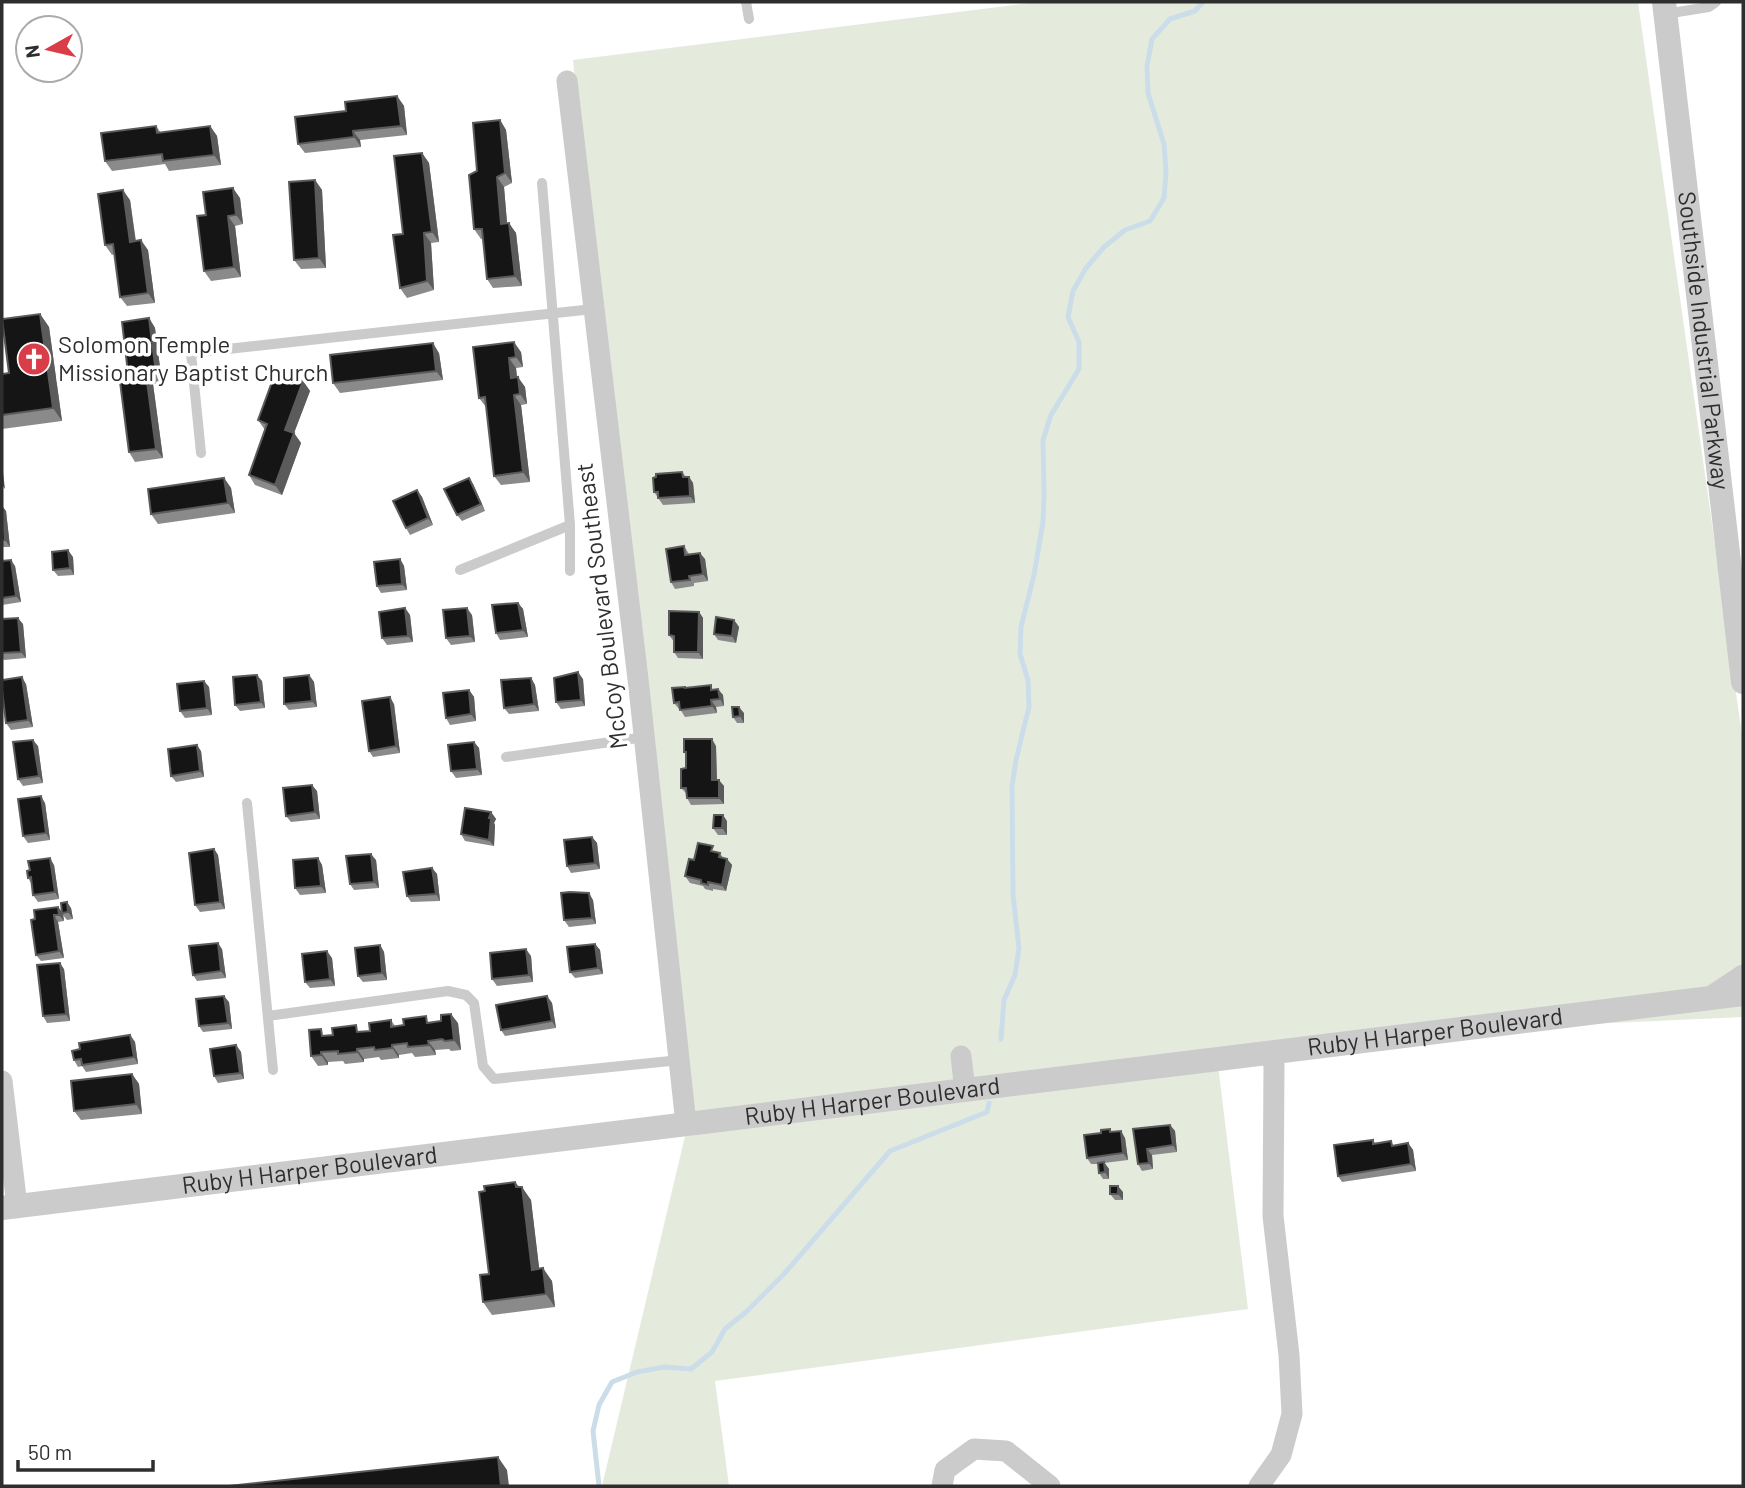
<svg xmlns="http://www.w3.org/2000/svg" width="1745" height="1488" viewBox="0 0 1745 1488" font-family="Barlow,sans-serif">
<rect width="100%" height="100%" fill="#fff"/>
<path fill="#e4ebdd" d="M1038 2H1638L1743 742V1017L1438 1031 1217 1057 1248 1309 715 1381 729 1486H602L686 1132 622 546 573 60Z"/>
<g fill="none" stroke-linecap="round" stroke-linejoin="round">
<path stroke="#cbdde9" stroke-width="5" d="M1001 1039 1004 1000 1015 975 1019 948 1013 895 1012 786 1016 760 1029 707 1028 680 1020 654 1021 627 1034 575 1043 522 1044 495 1043 440 1051 415 1079 369V342L1068 317 1073 291 1086 268 1104 247 1125 230 1150 221 1164 198 1166 172 1164 144 1148 93 1147 66 1152 39 1170 19 1195 11 1203 2
M599 1486 593 1431 599 1405 612 1382 637 1372 664 1367 691 1369 712 1352 725 1329 746 1312 784 1274 890 1151 987 1112 989 1103"/>
<path stroke="#cbcbcb" stroke-width="10" d="M746 2 749 19
M1665 14 1709 7 1716 2
M542 183 570 525V571
M201 453 191 353 593 309
M460 570 570 525
M506 757 645 737
M247 803 273 1070
M268 1016 448 991 466 995 474 1003 483 1066 494 1079 680 1060"/>
<path stroke="#cbcbcb" stroke-width="21" d="M567 81 638 679 686 1124
M1710 997 1743 975
M961 1056 965 1090
M2 1081 17 1206
M942 1486 945 1470 974 1449 1006 1451 1050 1486
M1259 1486 1281 1455 1292 1414 1289 1355 1273 1216 1274 1065 1269 1053"/>
<g stroke="#cbcbcb" stroke-width="24">
<path id="s1" d="M1664 2 1743 682"/>
<path id="s2" d="M2 1208 1210 1060 1743 994"/>
</g>
</g>
<path fill="#8a8a8a" d="M397 96 404 106 407 135 360 140 361 147 305 153 298 144 346 111Z
M500 120 506 130 512 183 504 187 507 223 516 233 522 286 493 288 487 279 483 239H481L474 229 477 171Z
M156 126 161 133 210 126 217 136 221 165 169 171 165 164 112 171 105 161Z
M422 153 429 163 439 242 431 243 434 290 407 298 400 288 403 234Z
M315 180 322 190 326 268 301 269 294 260Z
M240 198 243 224 235 226 241 277 211 281 204 271 206 215Z
M130 200 136 241 148 250 155 303 127 306 120 297 114 254 112 255 105 245Z
M40 314 49 327 62 421 2 429V374L9 373Z
M149 318 155 328 162 383 153 384 163 458 135 462 129 452 128 373Z
M473 347 521 352 523 367 516 368 517 377 525 387 527 404 521 405 530 482 501 485 494 476 486 407 479 398Z
M439 353 443 380 340 393 333 383Z
M303 381 310 391 294 433 301 443 282 495 255 485 249 475 265 430 258 420Z
M682 472 686 477H689L693 483 695 503 663 505 654 492Z
M224 478 231 488 235 513 158 524 151 514Z
M473 484 485 511 462 521 457 515Z
M417 490 422 497 433 525 410 535 406 528Z
M2 506 6 511 10 547H2Z
M684 546 689 554 705 559 708 581 694 583V586L675 589 671 582Z
M73 557 74 575 58 576 53 570Z
M400 559 404 566 407 590 381 593 377 586Z
M2 561 15 566 21 602 2 605Z
M518 603 523 609 528 637 500 640 496 633Z
M405 608 410 615 413 642 387 645 382 638Z
M699 612 703 618V659L678 658 674 652V642L669 635Z
M472 615 475 642 451 645 446 638Z
M2 619 23 624 26 658 4 660 2 657Z
M734 620 739 627 736 643 718 640 714 634Z
M309 675 314 682 317 707 289 710 284 704Z
M531 678 535 685 539 711 509 714 504 708Z
M583 679 585 706 561 709 556 702Z
M204 681 209 687 212 715 185 718 180 711Z
M262 681 265 708 240 711 235 705Z
M26 684 33 727 11 730 6 723Z
M685 687 686 688 714 689 723 695 724 706 716 707 717 713 685 717 680 709H679L674 703Z
M469 690 474 697 476 721 450 725 446 718Z
M394 704 400 753 373 757 369 751Z
M744 713V723H737L733 717Z
M474 742 479 748 482 775 456 778 451 771Z
M38 746 43 783 23 786 18 779Z
M716 746 717 780 724 786V804L691 805 687 798V794L681 788 686 768V755L684 752Z
M201 751 204 777 176 782 171 776Z
M317 791 320 819 291 822 286 816Z
M45 803 50 840 28 843 23 836Z
M491 812 496 819 494 823 495 825 494 846 465 841 461 834Z
M727 821V835H718L713 828Z
M592 837 597 843 600 869 571 873 567 866Z
M214 849 218 855 225 909 200 912 195 905Z
M717 853H720L723 858 727 859 732 865 726 891 713 889V891L705 889 703 886 690 883 685 876 694 860Z
M318 858 322 865 326 893 300 895 295 888Z
M376 860 379 888 354 890 350 884Z
M54 865 59 899 38 902 33 895 31 883 28 878Z
M432 868 437 874 440 901 411 902 407 896Z
M593 900 596 924 569 927 564 920Z
M71 908 73 919 67 920 63 915 64 921 58 922 64 958 41 961 36 955 31 920Z
M595 944 600 950 603 974 575 978 570 972Z
M380 945 384 952 387 980 363 982 358 976Z
M222 949 226 978 197 981 193 975Z
M531 956 533 982 497 986 492 979Z
M332 958 335 986 310 988 305 982Z
M64 969 70 1021 47 1023 43 1016Z
M547 996 552 1003 556 1028 505 1036 501 1030Z
M229 1002 232 1029 203 1032 199 1026Z
M391 1020 395 1026 431 1022 458 1023 461 1050 451 1051 449 1049 435 1050 436 1055 415 1057 412 1053 399 1055V1058L381 1060 379 1057 364 1059V1062L345 1064 343 1061 328 1062V1065L318 1066 311 1056 326 1036 370 1031Z
M130 1035 135 1042 138 1064 86 1072 82 1066 78 1067 74 1060 80 1049Z
M236 1045 241 1052 244 1079 218 1083 214 1076Z
M132 1074 139 1084 142 1114 81 1120 74 1111Z
M1170 1125 1175 1131 1177 1152 1152 1155 1153 1169 1142 1171 1138 1164 1133 1129Z
M1110 1129 1112 1132 1125 1138 1128 1160 1104 1163 1109 1169V1179H1103L1099 1173 1098 1164H1091L1087 1158 1101 1133Z
M1373 1140 1375 1143 1394 1145 1408 1143 1413 1150 1416 1171 1342 1182 1338 1176Z
M515 1182 531 1200 539 1269 552 1281 555 1307 492 1315 483 1302 489 1274 485 1191Z
M1123 1192V1200H1115L1110 1194Z"/>
<path fill="#5b5b5b" d="M397 96 404 106 407 135 401 126Z
M500 120 506 130 512 183 505 173Z
M210 126 217 136 221 165 214 155Z
M353 131 360 140 361 147 354 137Z
M422 153 429 163 439 242 432 232Z
M497 177 504 187 508 234 501 224Z
M315 180 322 190 326 268 319 258Z
M233 188 240 198 243 224 236 215Z
M123 190 130 200 137 252 130 242Z
M228 216 235 226 241 277 234 267Z
M509 223 516 233 522 286 515 276Z
M424 233 431 243 434 290 427 281Z
M141 240 148 250 155 303 148 293Z
M40 314 49 327 62 421 53 408Z
M149 318 155 328 162 383 156 373Z
M514 342 521 352 523 367 516 357Z
M433 343 439 353 443 380 436 371Z
M509 358 516 368 518 388 511 378Z
M146 374 153 384 163 458 156 449Z
M518 377 525 387 527 404 520 394Z
M303 381 310 391 294 433 301 443 282 495 275 485 285 430Z
M514 395 521 405 530 482 523 472Z
M2 464 5 489 2 485Z
M689 477 693 483 695 503 690 496Z
M224 478 231 488 235 513 228 503Z
M469 478 473 484 485 511 481 504Z
M417 490 422 497 433 525 428 518Z
M2 506 6 511 10 547 5 540Z
M68 550 73 557 74 575 70 568Z
M700 553 705 559 708 581 703 574Z
M400 559 404 566 407 590 402 584Z
M11 560 15 566 21 602 16 596Z
M518 603 523 609 528 637 523 630Z
M405 608 410 615 413 642 408 636Z
M467 608 472 615 475 642 470 636Z
M699 612 703 618V659L698 652Z
M18 618 23 624 26 658 21 652Z
M734 620 739 627 736 643 732 636Z
M578 672 583 679 585 706 581 700Z
M257 675 262 681 265 708 261 702Z
M309 675 314 682 317 707 312 701Z
M22 677 26 684 33 727 28 720Z
M531 678 535 685 539 711 534 704Z
M204 681 209 687 212 715 207 708Z
M718 689 723 695 724 706 720 699Z
M469 690 474 697 476 721 471 714Z
M390 697 394 704 400 753 396 746Z
M711 700 716 707 717 713 712 706Z
M739 707 744 713V723L740 716Z
M712 739 716 746 717 786 712 780Z
M33 740 38 746 43 783 39 776Z
M474 742 479 748 482 775 477 769Z
M197 745 201 751 204 777 200 771Z
M719 780 724 786V804L719 798Z
M312 785 317 791 320 819 315 812Z
M41 796 45 803 50 840 46 833Z
M491 812 496 819 494 823 495 825 494 846 489 840V818Z
M723 815 727 821V835L722 828Z
M592 837 597 843 600 869 595 863Z
M214 849 218 855 225 909 220 902Z
M371 854 376 860 379 888 374 882Z
M50 858 54 865 59 899 55 892Z
M318 858 322 865 326 893 321 886Z
M727 859 732 865 726 891 722 885Z
M432 868 437 874 440 901 436 894Z
M589 893 593 900 596 924 592 918Z
M67 902 71 908 73 919 68 912Z
M58 907 63 913 64 921 59 915Z
M54 915 58 922 64 958 59 951Z
M218 943 222 949 226 978 221 971Z
M595 944 600 950 603 974 598 968Z
M380 945 384 952 387 980 382 973Z
M526 949 531 956 533 982 529 975Z
M327 951 332 958 335 986 330 979Z
M60 963 64 969 70 1021 66 1014Z
M224 996 229 1002 232 1029 228 1023Z
M547 996 552 1003 556 1028 552 1021Z
M451 1014 458 1023 461 1050 454 1040Z
M130 1035 135 1042 138 1064 134 1057Z
M428 1041 435 1050 436 1055 429 1045Z
M236 1045 241 1052 244 1079 240 1073Z
M392 1045 399 1055V1058L392 1048Z
M357 1049 364 1059V1062L357 1052Z
M321 1052 328 1062V1065L321 1055Z
M132 1074 139 1084 142 1114 136 1104Z
M1170 1125 1175 1131 1177 1152 1173 1145Z
M1121 1131 1125 1138 1128 1160 1123 1153Z
M1408 1143 1413 1150 1416 1171 1411 1164Z
M1147 1149 1152 1155 1153 1169 1149 1163Z
M1104 1162 1109 1169V1179L1105 1172Z
M515 1182 522 1192V1187L531 1200 541 1283 532 1270Z
M1118 1186 1123 1192V1200L1118 1194Z
M543 1268 552 1281 555 1307 546 1294Z
M498 1457 507 1470 509 1486H501Z"/>
<path fill="#151515" stroke="#5b5b5b" stroke-width="2" d="M397 96 401 126 353 131 354 137 298 144 295 117 346 111 345 102Z
M500 120 505 173 497 177 501 224 509 223 515 276 487 279 482 229H474L469 175 477 171 473 123Z
M156 126 157 133 210 126 214 155 163 161 162 154 105 161 101 133Z
M422 153 432 232 424 233 427 281 400 288 393 235 403 234 394 156Z
M315 180 319 258 294 260 289 182Z
M233 188 236 215 228 216 234 267 204 271 197 216 206 215 203 192Z
M123 190 130 242 141 240 148 293 120 297 113 244 105 245 98 194Z
M40 314 53 408 2 415V374L9 373 2 319Z
M149 318 156 373 146 374 156 449 129 452 119 374 128 373 122 322Z
M514 342 516 357 509 358 511 378 518 377 520 394 514 395 523 472 494 476 485 397 479 398 473 347Z
M433 343 436 371 333 383 330 355Z
M276 371 303 381 285 430 294 433 275 485 249 475 267 424 258 420Z
M682 472 683 477H689L690 496 658 498V492H654L653 478 656 477V474Z
M224 478 228 503 151 514 148 489Z
M469 478 481 504 457 515 444 489Z
M417 490 428 518 406 528 393 501Z
M2 509 5 540H2Z
M684 546 685 555 700 553 703 574 689 576 690 580 671 582 666 549Z
M68 550 70 568 53 570 52 552Z
M400 559 402 584 377 586 374 562Z
M11 560 16 596 2 598V561Z
M518 603 523 630 496 633 492 605Z
M405 608 408 636 382 638 379 612Z
M467 608 470 636 446 638 443 610Z
M669 611 699 612 698 652H674V636L669 635Z
M716 617 734 620 732 636 714 634Z
M18 618 21 652 2 653V619Z
M578 672 581 700 556 702 554 678Z
M257 675 261 702 235 705 233 677Z
M309 675 312 701 284 704V678Z
M22 677 28 720 6 723 2 690V680Z
M531 678 534 704 504 708 501 680Z
M204 681 207 708 180 711 177 684Z
M711 685V690L718 689 720 699 711 700 712 706 680 710 679 702 674 703 672 688 685 687V688Z
M469 690 471 714 446 718 443 693Z
M390 697 396 746 369 751 362 701Z
M732 707H739L740 716 733 717Z
M684 739H712V780H719V798H687L686 788H681V769L686 768V752H684Z
M33 740 39 776 18 779 13 742Z
M474 742 477 769 451 771 448 745Z
M197 745 200 771 171 776 168 749Z
M312 785 315 812 286 816 283 788Z
M41 796 46 833 23 836 18 799Z
M465 808 491 812 489 818H491L489 840 461 834Z
M714 815H723L722 828H713Z
M592 837 595 863 567 866 564 840Z
M698 843 713 846 711 851 720 853 719 857 727 859 722 885 708 882V885L701 883V880L685 876 689 859 694 860Z
M214 849 220 902 195 905 189 853Z
M371 854 374 882 350 884 346 856Z
M50 858 55 892 33 895 31 877 28 878 27 871 30 870 28 861Z
M318 858 321 886 295 888 293 860Z
M432 868 436 894 407 896 403 872Z
M570 892 589 893 592 918 564 920 561 893Z
M67 902 68 912 62 913 61 903Z
M58 907 59 915H54L59 951 36 955 31 920 35 919 34 910Z
M218 943 221 971 193 975 189 946Z
M595 944 598 968 570 972 567 947Z
M380 945 382 973 358 976 355 948Z
M526 949 529 975 492 979 490 953Z
M327 951 330 979 305 982 302 954Z
M60 963 66 1014 43 1016 37 965Z
M224 996 228 1023 199 1026 196 999Z
M547 996 552 1021 501 1030 496 1005Z
M451 1014 454 1040 445 1041 442 1039 428 1041 429 1045 408 1047 407 1043 392 1045V1048L375 1050 374 1047 357 1049V1052L338 1054V1051L321 1052V1055L311 1056 309 1030 321 1029 322 1036 333 1035 332 1028 356 1025 357 1032 370 1031 369 1023 391 1020V1027L404 1025 403 1019 426 1016 427 1023 441 1021V1015Z
M130 1035 134 1057 82 1065 81 1059 74 1060 72 1051 80 1049 79 1043Z
M236 1045 240 1073 214 1076 210 1049Z
M132 1074 136 1104 74 1111 71 1081Z
M1170 1125 1173 1145 1147 1149 1149 1163 1138 1164 1133 1129Z
M1110 1129V1132L1121 1131 1123 1153 1087 1158 1084 1135 1101 1133V1130Z
M1373 1140V1144L1391 1141 1392 1146 1408 1143 1411 1164 1338 1176 1334 1145Z
M1104 1162 1105 1172 1099 1173 1098 1163Z
M515 1182 516 1187H522L532 1270 543 1268 546 1294 483 1302 480 1275 489 1274 479 1192 485 1191 484 1186Z
M1110 1186H1118V1194H1110Z
M498 1457 501 1486H229Z"/>
<defs>
<symbol id="church-disc" viewBox="-11 -11 22 22"><circle r="9.5" fill="#d93d47" stroke="#fff"/><path d="M-1.2-6h2.4v3.5h3.3v2.4h-3.3V6h-2.4V-.1h-3.3v-2.4h3.3Z" fill="#fff"/></symbol>
</defs>
<g fill-rule="evenodd">
<use href="#church-disc" x="15" y="340" width="38" height="38"/>
</g>
<g text-anchor="middle" stroke-width="7" stroke-linejoin="round" paint-order="stroke">
<g font-size="24" fill="#2e2e2e" stroke="#fff">
<text dy="8" stroke="none"><textPath href="#s1" startOffset="341">Southside Industrial Parkway</textPath></text>
<text transform="translate(602 606) rotate(-97)" y="8">McCoy Boulevard Southeast</text>
<text dy="8" stroke="none"><textPath href="#s2" startOffset="1444">Ruby H Harper Boulevard</textPath></text>
<text dy="8" stroke="none"><textPath href="#s2" startOffset="877">Ruby H Harper Boulevard</textPath></text>
<text dy="8" stroke="none"><textPath href="#s2" startOffset="310">Ruby H Harper Boulevard</textPath></text>
</g>
<g font-size="24" fill="#2e2e2e" stroke="#fff" text-anchor="start">
<text x="58" y="353">Solomon Temple<tspan x="58" dy="28">Missionary Baptist Church</tspan></text>
</g>
</g>
<rect width="1745" height="1488" fill="none" stroke="#2e2e2e" stroke-width="7"/>
<g transform="translate(49 49) rotate(262)"><circle r="33" fill="#ffffff" stroke="#ababab" stroke-width="2"/>
<path d="M0-5L12 26L0 18L-12 26Z" fill="#d93d47"/>
<text y="-10" font-size="19" font-weight="bold" text-anchor="middle" fill="#2e2e2e">N</text>
</g>
<path d="M18 1460v10h135v-10" fill="none" stroke="#2e2e2e" stroke-width="3.5"/>
<text x="28" y="1460" font-size="21" fill="#2e2e2e" stroke="#ffffff" stroke-width="5" paint-order="stroke">50 m</text>
</svg>
